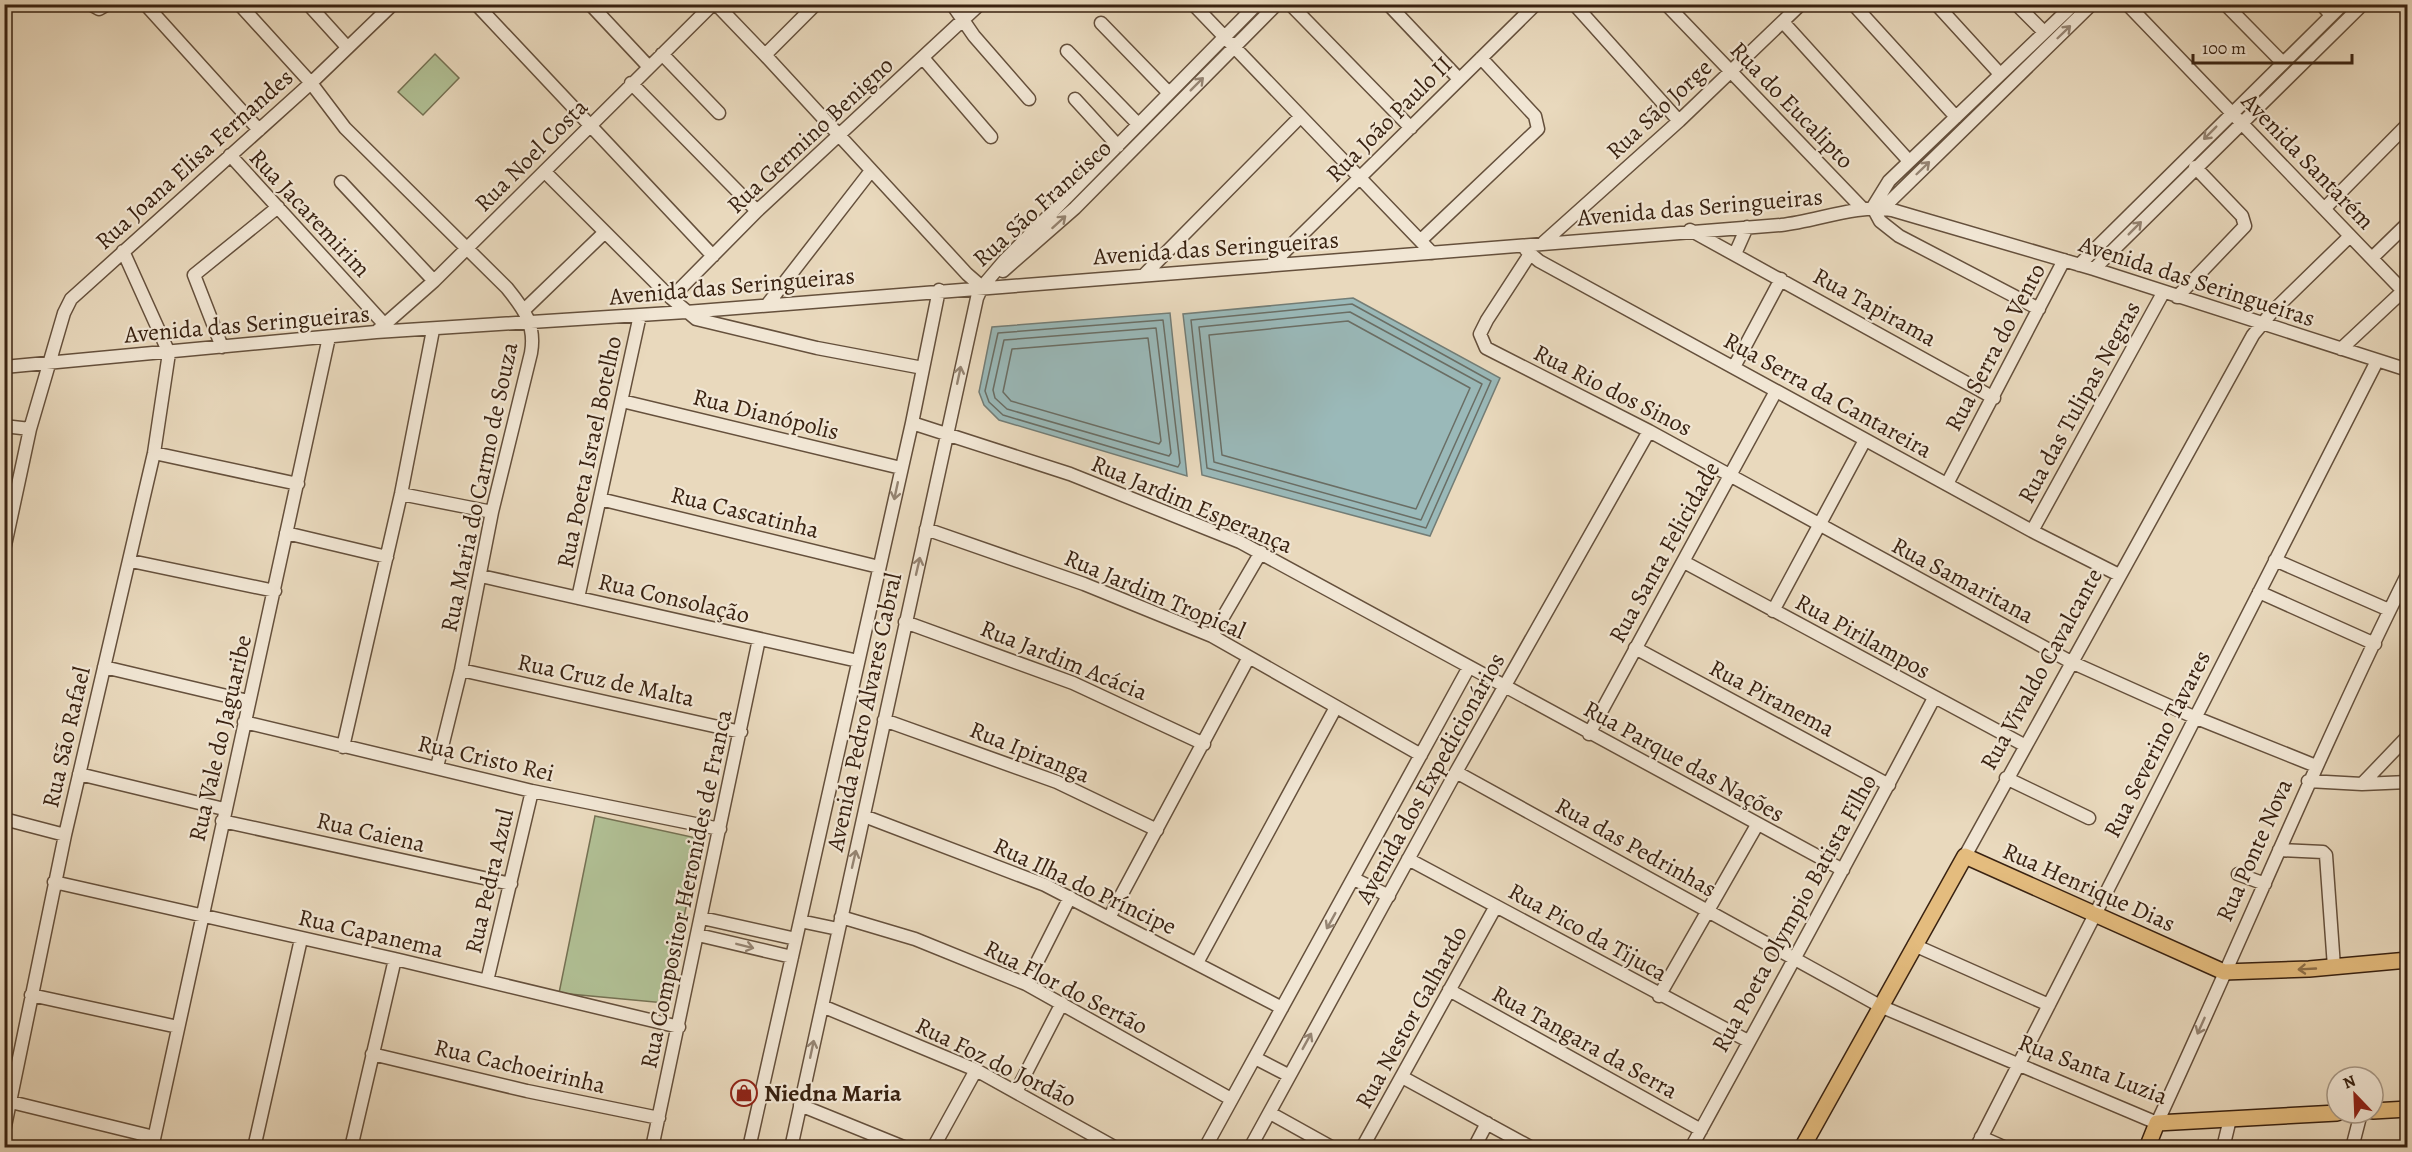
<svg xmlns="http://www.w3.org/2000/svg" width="2412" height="1152" viewBox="0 0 2412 1152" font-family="Alegreya,serif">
<rect width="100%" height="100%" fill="#e9d9bd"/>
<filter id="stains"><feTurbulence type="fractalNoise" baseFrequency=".00333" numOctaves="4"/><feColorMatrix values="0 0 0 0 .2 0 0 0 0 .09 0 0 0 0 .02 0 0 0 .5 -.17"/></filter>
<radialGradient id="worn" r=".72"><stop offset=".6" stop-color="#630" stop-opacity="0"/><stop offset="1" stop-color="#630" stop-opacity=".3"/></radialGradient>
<path fill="#b1c095" stroke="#757153" stroke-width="1.5" d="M435 54 459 78 423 115 398 92Z
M595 816 701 839 665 1003 559 993Z"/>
<path fill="#9ab9b9" stroke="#737d76" stroke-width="1.5" d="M1353 298 1500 378 1430 536 1202 475 1183 314Z
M1170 313 1187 476 999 420 984 405 979 392 992 327Z"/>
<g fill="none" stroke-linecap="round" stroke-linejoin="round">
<path stroke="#6a6e65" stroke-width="1.5" d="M1352 304 1491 381 1426 528 1207 468 1191 320Z
M1350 312 1482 384 1421 520 1214 462 1199 327Z
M1163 320 1180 463 1178 467 1003 415 989 402 985 391 998 333Z
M1348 321 1470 388 1416 509 1222 455 1209 335Z
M1156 328 1171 453 1169 456 1007 409 995 398 993 390 1004 340Z
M1148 338 1161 441 1159 444 1011 401 1003 392 1012 349Z"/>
<defs>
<path id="minor" d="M90 4 99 9 108 4
M145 4 259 130
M239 4 311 83 345 128 507 288C524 309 536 325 531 353L492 512 461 670 437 767
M308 4 347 47
M476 4 713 256
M590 4 649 67
M716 4 765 55 967 274 982 287
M952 4 974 36 1029 99
M1193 4 1432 253
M1290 4 1411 128
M1388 4 1459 79
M1574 4 1679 121
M1666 4 1862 208
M1853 4 1956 117
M1936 4 2000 74
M2016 4 2044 32
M2127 4 2408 296
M2225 4 2283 63
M2321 4 2331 15
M1783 22 1909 161
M1101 23 1169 93
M1067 51 1138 124
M662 54 719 113
M765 55 816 4
M923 58 991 137
M631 83 757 211
M1075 99 1118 146
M230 155 385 325
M545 172 671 298 696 319 817 348 923 368
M341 182 434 281
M1873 207 1889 181 2074 4
M1873 208 1880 221 1899 236 2039 309
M2325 208 2408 124
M1878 213 2092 4
M1690 230 1994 398
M1421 240 1538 129 1535 116 1481 58
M1544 242 1679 121 1801 4
M1526 250 1539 261 2032 531 2119 575
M1530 254 1487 320 1480 334 1486 348 1649 431 2071 662 2194 717 2316 766
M1735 254 1747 227
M2372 258 2408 223
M1272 264 1536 4
M2079 265 2343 4
M2094 269 2363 4
M1003 271 1075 208 1277 4
M1145 274 1300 117
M2177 297 2245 226 2242 216 2195 167
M671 298 757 211 980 4
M767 305 870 172
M524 310 605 232
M376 332 434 281 713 4
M222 347 194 275 278 207
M2341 349 2403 291
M4 367 376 332 686 312 1781 225C1818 221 1856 204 1892 210L2094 269 2408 370
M1734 367 1781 279
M622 401 901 468
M912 423 1070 474 1240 542 1843 870
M4 426 30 429
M154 453 298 484
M1947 484 2064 260
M401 494 492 512
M600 499 879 567
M926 529 1084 584 1212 636 1421 755
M2032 531 2163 293
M286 533 387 557
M4 550 30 429 64 313 71 299 311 83 393 4
M2275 560 2389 610
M131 561 275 591
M1684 562 2024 745
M481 576 858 661
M2259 592 2375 644
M578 598 640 315
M1773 611 1865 440
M905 622 1073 683 1204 744
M1212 636 1261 552
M1635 648 1889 785
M104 667 248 701
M461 670 741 732
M884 720 1057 782 1157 830
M244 722 532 791 720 829
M1589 734 1776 391
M343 747 401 494 433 330
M1456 772 1880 1006 2157 1123C2242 940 2318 754 2408 573
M79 774 224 809
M2006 778 2089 818
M2308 781 2362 784 2408 782
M2362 784 2408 736
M864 816 1045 885 1282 1008
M4 819 65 835
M222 821 511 884
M2279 850 2323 852 2326 855 2334 967
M1965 856 2253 335 2272 312 2350 236
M1408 859 1748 1041
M2238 874 2265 884
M1354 879 1389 896
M54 882 395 959 679 1027
M841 917 915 939 1026 984 1231 1099
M702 918 796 939
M1109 918 1249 657
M800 921 838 929
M698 935 792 957
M1914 945 2049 1005
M1197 963 1336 707
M487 981 532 791
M1026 984 1070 897
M1449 990 1701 1130
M31 995 178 1027
M1659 996 1757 825
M822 1006 976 1070 1116 1148
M372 1054 527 1091 659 1118
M1255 1058 1288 1075
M1402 1077 1532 1148
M1016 1092 1062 1003
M11 1102 154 1137
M800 1105 906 1148
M1270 1113 1333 1148
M4 1131 65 835 154 453 169 353 123 251
M1981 1137 2006 1148
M152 1148 329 337
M254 1148 301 939
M351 1148 395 959
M652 1148 759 639
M749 1148 912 423 939 290
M791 1148 977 298 982 287 1005 260 1257 4
M933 1148 976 1070
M1205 1148 1469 667
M1250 1148 1456 772 1649 431
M1362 1148 1496 906
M1474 1148 1487 1123
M1691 1148C1773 998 1855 849 1934 698
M1976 1148 2377 361
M2223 1148 2230 1119
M2352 1148 2361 1113"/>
<path id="major" d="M2373 1111 2408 1109
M1802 1148 1965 856 2224 972 2309 969 2408 960
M2147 1148 2157 1123 2337 1113"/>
</defs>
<use href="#minor" stroke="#65503c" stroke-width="15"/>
<use href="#major" stroke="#392211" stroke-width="18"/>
<use href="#minor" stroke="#f1e6d4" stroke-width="12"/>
<use href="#major" stroke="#e4bc7e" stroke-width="15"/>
</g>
<defs><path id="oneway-shaft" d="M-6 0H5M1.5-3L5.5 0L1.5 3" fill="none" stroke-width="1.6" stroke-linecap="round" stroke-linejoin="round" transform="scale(1.5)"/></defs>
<g stroke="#958472">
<use href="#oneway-shaft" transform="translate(2064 32) rotate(-44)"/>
<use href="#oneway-shaft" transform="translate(1197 84) rotate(-45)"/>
<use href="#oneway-shaft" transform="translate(2210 133) rotate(135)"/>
<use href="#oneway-shaft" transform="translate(1923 168) rotate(-44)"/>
<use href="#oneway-shaft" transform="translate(1059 222) rotate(-42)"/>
<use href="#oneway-shaft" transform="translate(2135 228) rotate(-45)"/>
<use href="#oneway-shaft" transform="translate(959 375) rotate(-78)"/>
<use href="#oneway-shaft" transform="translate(896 491) rotate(102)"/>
<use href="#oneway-shaft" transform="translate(918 566) rotate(-77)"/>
<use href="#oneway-shaft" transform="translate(854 859) rotate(-77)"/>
<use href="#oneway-shaft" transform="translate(1331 921) rotate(119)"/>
<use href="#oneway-shaft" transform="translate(745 946) rotate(14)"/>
<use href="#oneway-shaft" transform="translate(2201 1026) rotate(114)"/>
<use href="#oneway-shaft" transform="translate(1307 1041) rotate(-61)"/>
<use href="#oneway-shaft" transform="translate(812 1049) rotate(-78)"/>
</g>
<use stroke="#8e6f48" href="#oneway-shaft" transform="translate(2307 969) rotate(177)"/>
<defs>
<symbol id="shop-ring" viewBox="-11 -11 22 22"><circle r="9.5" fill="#f1e6d4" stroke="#8f2418" stroke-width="1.5"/><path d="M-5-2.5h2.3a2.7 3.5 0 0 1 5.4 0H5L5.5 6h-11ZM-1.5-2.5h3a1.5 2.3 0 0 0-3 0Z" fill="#8f2418"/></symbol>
</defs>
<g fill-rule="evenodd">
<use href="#shop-ring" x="729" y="1078" width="30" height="30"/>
</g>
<g text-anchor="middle" stroke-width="4.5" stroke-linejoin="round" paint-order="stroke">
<g font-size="24" fill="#392211" stroke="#f1e6d4">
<text transform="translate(1792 105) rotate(46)" y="8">Rua do Eucalipto</text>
<text transform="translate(1659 109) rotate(-43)" y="8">Rua São Jorge</text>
<text transform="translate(1389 119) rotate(-45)" y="8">Rua João Paulo II</text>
<text transform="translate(810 135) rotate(-43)" y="8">Rua Germino Benigno</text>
<text transform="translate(531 155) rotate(-45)" y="8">Rua Noel Costa</text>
<text transform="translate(194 159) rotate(-42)" y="8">Rua Joana Elisa Fernandes</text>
<text transform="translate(2308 161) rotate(46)" y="8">Avenida Santarém</text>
<text transform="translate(1042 203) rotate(-42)" y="8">Rua São Francisco</text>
<text transform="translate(1700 207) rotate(-5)" y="8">Avenida das Seringueiras</text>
<text transform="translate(310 213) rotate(47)" y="8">Rua Jacaremirim</text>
<text transform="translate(1216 248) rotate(-4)" y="8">Avenida das Seringueiras</text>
<text transform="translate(2197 281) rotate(18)" y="8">Avenida das Seringueiras</text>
<text transform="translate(732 286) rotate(-5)" y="8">Avenida das Seringueiras</text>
<text transform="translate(1875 307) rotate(29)" y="8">Rua Tapirama</text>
<text transform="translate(247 324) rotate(-5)" y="8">Avenida das Seringueiras</text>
<text transform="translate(1995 347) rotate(-62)" y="8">Rua Serra do Vento</text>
<text transform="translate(1613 390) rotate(27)" y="8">Rua Rio dos Sinos</text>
<text transform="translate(1828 395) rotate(29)" y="8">Rua Serra da Cantareira</text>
<text transform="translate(2079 402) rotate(-61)" y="8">Rua das Tulipas Negras</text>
<text transform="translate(766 414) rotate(14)" y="8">Rua Dianópolis</text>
<text transform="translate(589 452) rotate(-78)" y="8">Rua Poeta Israel Botelho</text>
<text transform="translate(479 487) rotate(-78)" y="8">Rua Maria do Carmo de Souza</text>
<text transform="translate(1192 504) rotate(23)" y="8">Rua Jardim Esperança</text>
<text transform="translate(745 512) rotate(14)" y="8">Rua Cascatinha</text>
<text transform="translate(1664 552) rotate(-61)" y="8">Rua Santa Felicidade</text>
<text transform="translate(1963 580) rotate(28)" y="8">Rua Samaritana</text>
<text transform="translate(1155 594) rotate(23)" y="8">Rua Jardim Tropical</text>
<text transform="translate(674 598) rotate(13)" y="8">Rua Consolação</text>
<text transform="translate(1863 636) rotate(29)" y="8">Rua Pirilampos</text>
<text transform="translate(1064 660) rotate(22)" y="8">Rua Jardim Acácia</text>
<text transform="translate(2041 669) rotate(-61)" y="8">Rua Vivaldo Cavalcante</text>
<text transform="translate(606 680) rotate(12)" y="8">Rua Cruz de Malta</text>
<text transform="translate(1772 698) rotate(28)" y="8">Rua Piranema</text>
<text transform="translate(864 712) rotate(-78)" y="8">Avenida Pedro Alvares Cabral</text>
<text transform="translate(66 737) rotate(-77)" y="8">Rua São Rafael</text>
<text transform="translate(220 738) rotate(-77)" y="8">Rua Vale do Jaguaribe</text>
<text transform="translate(2157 744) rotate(-63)" y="8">Rua Severino Tavares</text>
<text transform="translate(1030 752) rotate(22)" y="8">Rua Ipiranga</text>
<text transform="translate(486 758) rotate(13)" y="8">Rua Cristo Rei</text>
<text transform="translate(1684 761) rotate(29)" y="8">Rua Parque das Nações</text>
<text transform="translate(1430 778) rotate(-61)" y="8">Avenida dos Expedicionários</text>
<text transform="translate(371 832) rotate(13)" y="8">Rua Caiena</text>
<text transform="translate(1636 847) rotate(29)" y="8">Rua das Pedrinhas</text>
<text transform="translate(2254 850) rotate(-66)" y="8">Rua Ponte Nova</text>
<text transform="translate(489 881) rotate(-77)" y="8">Rua Pedra Azul</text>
<text transform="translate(1085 886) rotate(25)" y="8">Rua Ilha do Príncipe</text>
<text transform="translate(2089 887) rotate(24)" y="8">Rua Henrique Dias</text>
<text transform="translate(686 889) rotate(-78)" y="8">Rua Compositor Heronides de Franca</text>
<text transform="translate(1794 913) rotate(-61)" y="8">Rua Poeta Olympio Batista Filho</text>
<text transform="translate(1588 932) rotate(29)" y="8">Rua Pico da Tijuca</text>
<text transform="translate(371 933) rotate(13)" y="8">Rua Capanema</text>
<text transform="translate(1066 987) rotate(27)" y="8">Rua Flor do Sertão</text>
<text transform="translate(1411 1017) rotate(-61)" y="8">Rua Nestor Galhardo</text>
<text transform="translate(1585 1042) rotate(29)" y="8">Rua Tangara da Serra</text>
<text transform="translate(996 1062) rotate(26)" y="8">Rua Foz do Jordão</text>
<text transform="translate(520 1066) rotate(13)" y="8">Rua Cachoeirinha</text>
<text transform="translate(2093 1069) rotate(21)" y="8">Rua Santa Luzia</text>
</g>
<g font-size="24" font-weight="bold" fill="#392211" stroke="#f1e6d4" text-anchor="start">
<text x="764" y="1101">Niedna Maria</text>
</g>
</g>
<rect width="2412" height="1152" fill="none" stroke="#e9d9bd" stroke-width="24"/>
<rect x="6" y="6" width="2400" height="1140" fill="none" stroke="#392211" stroke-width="3"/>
<rect x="12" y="12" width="2388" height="1128" fill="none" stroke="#392211" stroke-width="1.5"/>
<g transform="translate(2355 1095) rotate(337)"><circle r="28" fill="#f1e6d4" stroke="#a79886" stroke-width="1.5"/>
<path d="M0-4.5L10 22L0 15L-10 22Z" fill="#8f2418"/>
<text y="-9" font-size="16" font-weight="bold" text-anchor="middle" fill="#392211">N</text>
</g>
<path d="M2193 54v9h159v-9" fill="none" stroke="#392211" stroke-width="3"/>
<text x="2202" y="54" font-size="18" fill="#392211" stroke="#f1e6d4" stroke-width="4.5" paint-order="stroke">100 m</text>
<rect width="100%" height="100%" filter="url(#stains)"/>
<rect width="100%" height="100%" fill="url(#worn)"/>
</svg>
